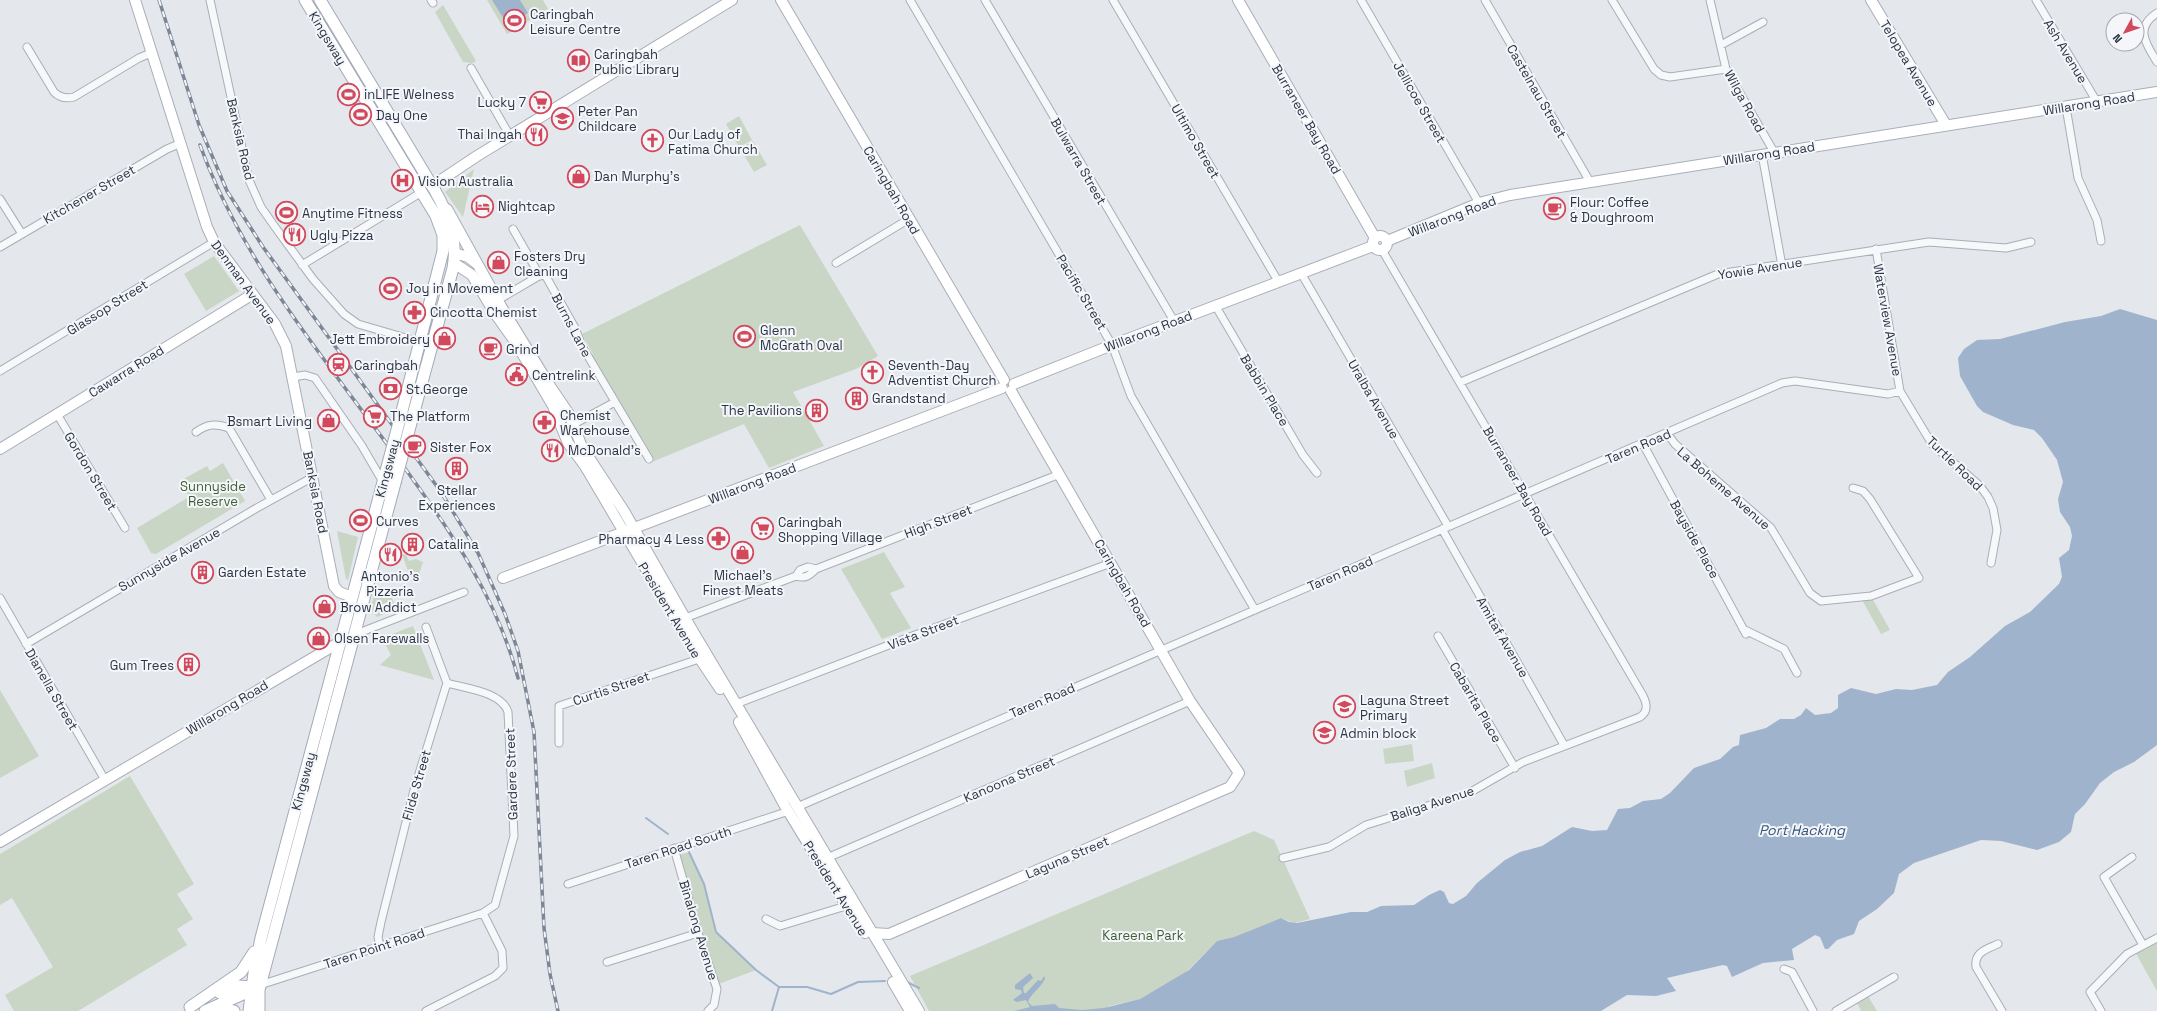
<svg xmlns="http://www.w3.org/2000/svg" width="2157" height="1011" viewBox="0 0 2157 1011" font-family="'Space Grotesk',sans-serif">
<rect width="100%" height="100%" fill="#e4e7ec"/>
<path fill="#c9d6c5" d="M487 0H543L548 9 507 34Z
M443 5 476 61 473 63 463 62 435 12Z
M739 116 752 140 739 147 726 124Z
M753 141 767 165 754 172 740 148Z
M474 169 463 217 445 192Z
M800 225 878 356 856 369 793 392 824 446 769 468 744 424 652 462 646 449 647 447 591 355 593 354 582 334Z
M214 256 239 291 206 311 184 274Z
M223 463 245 501 156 554 151 553 137 528 189 497 180 481 207 466 210 471Z
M337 531 358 537 348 580 346 579Z
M884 552 905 587 890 593 911 628 882 639 841 569Z
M402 554 406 555 409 561 416 559 423 562 419 574 412 582Z
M375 592 392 598 396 609 377 617 370 609Z
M1871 596 1890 630 1881 634 1861 598Z
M413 626 434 680 380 665 391 655 382 638Z
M0 690 39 756 0 778Z
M1412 744 1414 761 1385 764 1383 749Z
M1432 763 1435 778 1407 787 1404 771Z
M130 776 194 884 177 894 193 919 177 929 187 945 78 1011H14L5 995 53 967 12 898 0 905V854Z
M1254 831 1274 840 1310 919 1294 923 1281 918 1234 937 1217 941 1185 973 1140 999 1109 1006 1105 1011H929L910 976Z
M689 852 704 884 716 932 756 970 716 985 676 856Z
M2157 938V991L2134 950Z
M1868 996 1877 1011H1860L1861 1010 1857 1003Z"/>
<path fill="#9fb4cc" d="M492 0H520L528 13 507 24Z
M2120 309 2157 320V745L2134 762 2114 772 2100 783 2085 804 2075 814 2071 832 2059 842 2037 850 2001 841 1981 840 1914 863 1899 874 1894 893 1877 909 1859 921 1854 934 1837 940 1828 949H1825L1820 937 1815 935 1792 949 1794 960 1763 963 1732 977 1727 966 1723 965 1667 978 1676 991 1656 996 1627 995 1601 1011H1014L1030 1007 1026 1000 1017 1002 1013 1000 1022 993 1021 990 1015 989V985L1030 973 1033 978 1023 987 1024 993H1026L1038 980 1041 981 1044 976 1045 979C1040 989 1030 994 1028 1002L1032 1006 1055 1004 1059 1008 1082 1010 1104 1008 1140 999 1189 970 1217 941 1234 937 1281 918 1289 922 1297 923 1351 912H1367L1381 906 1414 905 1429 895 1440 890 1444 892 1449 903 1453 904 1466 896 1477 883 1505 860 1520 852 1542 846 1572 827 1592 831 1607 830 1618 809 1630 808 1643 801 1661 799 1670 793 1694 768 1720 759 1733 747 1739 745 1740 735 1766 728 1780 719H1794L1801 715 1806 708 1815 715 1831 713 1838 708V695L1851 688 1876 694 1896 689 1912 690 1937 685 1948 672 1970 657 2005 626 2030 612 2059 584 2062 577 2059 558 2069 550 2072 536 2070 527 2060 512 2058 499 2063 482 2057 460 2042 438 2034 430 2013 425 1983 412 1977 406 1960 376 1958 358 1964 349 1977 340 2000 339 2065 322 2101 316Z"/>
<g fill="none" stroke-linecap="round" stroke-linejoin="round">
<path stroke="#9fb4cc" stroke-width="2" d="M646 818 668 834
M689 852 704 884 716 932 756 970 779 987H807L831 994 858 982 885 981
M907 982 919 988
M772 1011 779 987"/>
<defs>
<path id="street" d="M210 0 249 180 261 207 275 227 313 279 344 314 358 324 420 342
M431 0 433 3
M910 0 1112 345 1131 396 1255 610
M985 0 1174 321
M1113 0 1278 281
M1361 0 1479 203
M1485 0 1590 182
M1612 0 1654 69 1661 75 1670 77 1726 69
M1710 0 1726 69 1774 152
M2036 0 2097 102
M2157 13C2134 28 2146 44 2157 62
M1721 45 1763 22
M27 47 54 92C60 98 66 99 74 97L139 58 151 53
M471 68 510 136
M2066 107 2078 178 2097 220 2101 241
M1762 154 1782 266
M0 199 22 234
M513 229 540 276
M0 247 167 149 179 144
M1876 249 1900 391 1932 444 1980 486 1988 497 1993 508 1997 530 1991 563
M836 263 909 219
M302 265 422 192
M1301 273 1448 526
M498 300 544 273 575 328 582 346 649 459
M1215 305 1303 455 1317 473
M0 371 214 242
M293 377 305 375 315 378 362 446 383 482
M1461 382 1718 274 1929 242 2006 248 2031 242
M57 414 125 528
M574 424 615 402
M196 432C207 424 216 423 229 428L271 500
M1667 433 1675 444 1771 528 1810 593 1821 601 1871 596 1919 578 1870 499 1863 491 1853 488
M1643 444 1746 634
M1442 529 1564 745
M816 569 808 567 800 570 796 576C805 579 809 576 816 569L1060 474
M0 598 105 780
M685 618 796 576
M1743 629 1784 649 1797 673
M356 634 464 592
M1438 636 1515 768
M26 644 255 509 313 477
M736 704 907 638 1111 563
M559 743V706L699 659
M797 807 1782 383 1795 381 1888 394 1900 391
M674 848 698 933 717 989 714 1005 708 1011
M2132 857 2104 877 2143 945
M827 858 1190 701
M1283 858 1329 847 1366 825 1469 793 1523 762 1640 717C1649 711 1647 703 1642 694L1382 250
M568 884 789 811
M766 919 780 926 846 906
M1998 944C1987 949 1974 952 1976 967L2002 1011
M380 946 378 937 381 922 414 790 447 683 426 627
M607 962 698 933
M1784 969 1792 972 1813 1011
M260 985 483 913 495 905 514 836 508 712C502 692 465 688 447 683
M426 1011 495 976 503 968 502 951 483 913
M1836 1011 1894 977
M2101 1011 2090 992 2127 954 2157 938"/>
<path id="secondary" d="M135 0 207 227 214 242 275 324 286 346 334 586 339 592 352 597
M781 0 1004 380
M1238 0 1375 238
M1871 0 1946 125
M432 186 477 156 732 0
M447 209 502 308 550 386 569 414 582 447 624 511 685 618 919 1011
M1373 243a7 7 0 1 1 14 0a7 7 0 1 1-14 0Z
M1387 241 1479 203 1510 195 2157 92
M454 253 468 257 477 264
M454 263 472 275 494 312 516 343 553 406 568 443 585 466 692 647 720 689
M1014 384 1112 345 1373 246
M0 449 253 294
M503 578 1002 388
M739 722 785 806 837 891 865 933
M0 842 345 639
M872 933 889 934 1230 787 1239 773 1190 701 1011 391
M893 982 910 1011"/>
<path id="primary" d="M305 0 436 216 443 235V251L401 415
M320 0 434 189C449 215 458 239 453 268L412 419
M220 993 239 986 251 987
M190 1007 241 972 254 952
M214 1010 222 1008 234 1011
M205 1011 243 994 254 986
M249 1011 254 973 261 938 386 471
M259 1011V990L264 971 395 483"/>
</defs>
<use href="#street" stroke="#a9aeb7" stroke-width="9"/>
<use href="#secondary" stroke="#a9aeb7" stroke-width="12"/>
<use href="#primary" stroke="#a3abb8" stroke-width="13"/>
<use href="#street" stroke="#f7f8fa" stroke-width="7"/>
<use href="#secondary" stroke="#fff" stroke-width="10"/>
<use href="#primary" stroke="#fff" stroke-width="11"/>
<defs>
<path id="rail" d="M159 0 199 125 227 191 263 247 441 492 478 553 505 614 518 651 534 732 544 928 550 974 558 1011
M200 145C244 266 329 364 404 467 452 533 497 598 518 678"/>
</defs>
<use href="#rail" stroke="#7d8696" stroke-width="3.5"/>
<use href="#rail" stroke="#f4f6f9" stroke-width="2" stroke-dasharray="6" stroke-linecap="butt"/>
<defs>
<path id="primary-bridge" d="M386 471 401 415
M395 483 412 419"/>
</defs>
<use href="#primary-bridge" stroke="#a3abb8" stroke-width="13" stroke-linecap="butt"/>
<use href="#primary-bridge" stroke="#fff" stroke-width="11"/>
</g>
<defs>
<symbol id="stadium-ring" viewBox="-11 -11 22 22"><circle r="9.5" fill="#f4f6f9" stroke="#d1495b" stroke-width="1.5"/><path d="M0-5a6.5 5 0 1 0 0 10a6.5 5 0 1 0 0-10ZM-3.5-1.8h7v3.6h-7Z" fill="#d1495b"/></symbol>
<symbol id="library-ring" viewBox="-11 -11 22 22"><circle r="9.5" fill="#f4f6f9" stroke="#d1495b" stroke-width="1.5"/><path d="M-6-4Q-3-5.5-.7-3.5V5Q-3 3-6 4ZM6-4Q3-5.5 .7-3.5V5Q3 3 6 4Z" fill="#d1495b"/></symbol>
<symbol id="supermarket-ring" viewBox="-11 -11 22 22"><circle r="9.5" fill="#f4f6f9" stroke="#d1495b" stroke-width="1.5"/><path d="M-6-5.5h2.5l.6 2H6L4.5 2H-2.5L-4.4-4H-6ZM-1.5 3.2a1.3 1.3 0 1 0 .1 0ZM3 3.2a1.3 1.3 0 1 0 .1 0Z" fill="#d1495b"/></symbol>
<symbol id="school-ring" viewBox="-11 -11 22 22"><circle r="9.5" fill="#f4f6f9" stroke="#d1495b" stroke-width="1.5"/><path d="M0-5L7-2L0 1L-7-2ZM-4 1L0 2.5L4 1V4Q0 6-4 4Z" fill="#d1495b"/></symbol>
<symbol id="restaurant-ring" viewBox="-11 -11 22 22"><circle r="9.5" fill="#f4f6f9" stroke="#d1495b" stroke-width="1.5"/><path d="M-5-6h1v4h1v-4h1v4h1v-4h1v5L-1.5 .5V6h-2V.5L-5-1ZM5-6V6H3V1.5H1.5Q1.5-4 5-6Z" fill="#d1495b"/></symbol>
<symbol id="church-ring" viewBox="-11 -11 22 22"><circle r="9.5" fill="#f4f6f9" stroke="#d1495b" stroke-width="1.5"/><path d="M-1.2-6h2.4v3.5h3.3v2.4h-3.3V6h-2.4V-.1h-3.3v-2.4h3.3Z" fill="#d1495b"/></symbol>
<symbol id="shop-ring" viewBox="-11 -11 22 22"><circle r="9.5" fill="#f4f6f9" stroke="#d1495b" stroke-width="1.5"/><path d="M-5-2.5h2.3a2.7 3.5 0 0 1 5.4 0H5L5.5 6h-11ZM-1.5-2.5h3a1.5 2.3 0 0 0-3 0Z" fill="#d1495b"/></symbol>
<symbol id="hospital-ring" viewBox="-11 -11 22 22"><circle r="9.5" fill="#f4f6f9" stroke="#d1495b" stroke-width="1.5"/><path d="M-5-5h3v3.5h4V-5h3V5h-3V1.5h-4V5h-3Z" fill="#d1495b"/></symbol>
<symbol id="hotel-ring" viewBox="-11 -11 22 22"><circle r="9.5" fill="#f4f6f9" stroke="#d1495b" stroke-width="1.5"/><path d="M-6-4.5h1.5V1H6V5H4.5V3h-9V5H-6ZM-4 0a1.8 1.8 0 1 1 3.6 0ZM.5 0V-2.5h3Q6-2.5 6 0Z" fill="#d1495b"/></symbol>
<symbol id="cafe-ring" viewBox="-11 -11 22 22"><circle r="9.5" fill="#f4f6f9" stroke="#d1495b" stroke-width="1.5"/><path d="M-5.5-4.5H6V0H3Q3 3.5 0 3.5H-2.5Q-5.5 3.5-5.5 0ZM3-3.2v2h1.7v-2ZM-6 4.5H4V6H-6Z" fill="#d1495b"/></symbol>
<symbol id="pharmacy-ring" viewBox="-11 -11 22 22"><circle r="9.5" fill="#f4f6f9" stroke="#d1495b" stroke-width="1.5"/><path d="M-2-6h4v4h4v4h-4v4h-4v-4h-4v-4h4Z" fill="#d1495b"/></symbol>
<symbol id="station-ring" viewBox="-11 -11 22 22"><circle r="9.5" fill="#f4f6f9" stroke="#d1495b" stroke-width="1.5"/><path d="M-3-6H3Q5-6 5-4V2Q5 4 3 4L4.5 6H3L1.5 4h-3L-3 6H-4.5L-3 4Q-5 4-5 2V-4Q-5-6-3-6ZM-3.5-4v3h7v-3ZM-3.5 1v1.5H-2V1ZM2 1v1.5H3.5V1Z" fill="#d1495b"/></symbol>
<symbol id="civic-ring" viewBox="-11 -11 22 22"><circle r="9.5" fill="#f4f6f9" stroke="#d1495b" stroke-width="1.5"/><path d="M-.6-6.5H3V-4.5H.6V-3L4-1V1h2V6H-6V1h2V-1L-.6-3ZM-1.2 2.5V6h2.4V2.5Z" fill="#d1495b"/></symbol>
<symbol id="bank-ring" viewBox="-11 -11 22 22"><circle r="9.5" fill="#f4f6f9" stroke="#d1495b" stroke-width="1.5"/><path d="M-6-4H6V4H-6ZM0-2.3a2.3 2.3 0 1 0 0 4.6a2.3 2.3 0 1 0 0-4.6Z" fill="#d1495b"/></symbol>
<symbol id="building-ring" viewBox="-11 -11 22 22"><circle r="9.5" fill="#f4f6f9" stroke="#d1495b" stroke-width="1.5"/><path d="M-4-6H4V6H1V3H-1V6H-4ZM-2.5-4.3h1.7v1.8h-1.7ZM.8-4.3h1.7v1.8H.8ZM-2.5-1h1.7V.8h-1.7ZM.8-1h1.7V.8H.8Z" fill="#d1495b"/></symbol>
</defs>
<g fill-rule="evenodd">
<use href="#stadium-ring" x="502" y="8" width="25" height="25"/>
<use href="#library-ring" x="566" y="48" width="25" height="25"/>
<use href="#stadium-ring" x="336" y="82" width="25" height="25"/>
<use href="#supermarket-ring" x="528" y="90" width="25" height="25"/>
<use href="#stadium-ring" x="348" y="102" width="25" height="25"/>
<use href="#school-ring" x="550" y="106" width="25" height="25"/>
<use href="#restaurant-ring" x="524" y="122" width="25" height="25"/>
<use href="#church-ring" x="640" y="128" width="25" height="25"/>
<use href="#shop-ring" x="566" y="164" width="25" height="25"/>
<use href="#hospital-ring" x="390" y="168" width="25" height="25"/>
<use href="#hotel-ring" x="470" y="194" width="25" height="25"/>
<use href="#cafe-ring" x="1542" y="196" width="25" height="25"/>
<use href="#stadium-ring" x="274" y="200" width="25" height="25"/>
<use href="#restaurant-ring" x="282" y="222" width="25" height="25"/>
<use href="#shop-ring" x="486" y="250" width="25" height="25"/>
<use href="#stadium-ring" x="378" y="276" width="25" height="25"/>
<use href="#pharmacy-ring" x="402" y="300" width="25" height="25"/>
<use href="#stadium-ring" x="732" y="324" width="25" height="25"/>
<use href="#shop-ring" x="432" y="326" width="25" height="25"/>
<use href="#cafe-ring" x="478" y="336" width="25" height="25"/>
<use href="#station-ring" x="326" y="352" width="25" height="25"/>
<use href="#church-ring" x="860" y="360" width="25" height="25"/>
<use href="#civic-ring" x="504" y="362" width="25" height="25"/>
<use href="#bank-ring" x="378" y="376" width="25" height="25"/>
<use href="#building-ring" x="844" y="386" width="25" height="25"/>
<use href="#building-ring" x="804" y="398" width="25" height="25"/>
<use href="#supermarket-ring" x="362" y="404" width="25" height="25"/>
<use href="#shop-ring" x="316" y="408" width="25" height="25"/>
<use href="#pharmacy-ring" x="532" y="410" width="25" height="25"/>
<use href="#cafe-ring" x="402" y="434" width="25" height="25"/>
<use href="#restaurant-ring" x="540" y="438" width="25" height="25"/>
<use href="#building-ring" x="444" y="456" width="25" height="25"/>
<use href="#stadium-ring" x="348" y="508" width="25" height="25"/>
<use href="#supermarket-ring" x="750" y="516" width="25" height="25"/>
<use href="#pharmacy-ring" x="706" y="526" width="25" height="25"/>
<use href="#building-ring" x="400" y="532" width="25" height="25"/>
<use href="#shop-ring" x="730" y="540" width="25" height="25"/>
<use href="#restaurant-ring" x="378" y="542" width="25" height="25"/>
<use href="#building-ring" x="190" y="560" width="25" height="25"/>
<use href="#shop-ring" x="312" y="594" width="25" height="25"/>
<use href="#shop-ring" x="306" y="626" width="25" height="25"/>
<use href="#building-ring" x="176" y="652" width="25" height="25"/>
<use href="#school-ring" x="1332" y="694" width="25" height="25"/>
<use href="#school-ring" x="1312" y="720" width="25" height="25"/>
</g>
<g text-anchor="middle" stroke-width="4" stroke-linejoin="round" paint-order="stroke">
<g font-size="13" fill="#2b3445" stroke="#f4f6f9" text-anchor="start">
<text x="530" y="19">Caringbah<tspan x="530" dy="15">Leisure Centre</tspan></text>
<text x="594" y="59">Caringbah<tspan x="594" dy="15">Public Library</tspan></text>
<text x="364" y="99">inLIFE Welness</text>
<text x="526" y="107" text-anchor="end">Lucky 7</text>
<text x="578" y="116">Peter Pan<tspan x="578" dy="15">Childcare</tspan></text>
<text x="376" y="120">Day One</text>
<text x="522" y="139" text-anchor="end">Thai Ingah</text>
<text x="668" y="139">Our Lady of<tspan x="668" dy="15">Fatima Church</tspan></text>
<text x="594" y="181">Dan Murphy's</text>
<text x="418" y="186">Vision Australia</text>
<text x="1570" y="207">Flour: Coffee<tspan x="1570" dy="15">&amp; Doughroom</tspan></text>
<text x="498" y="211">Nightcap</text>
<text x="302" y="218">Anytime Fitness</text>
<text x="310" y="240">Ugly Pizza</text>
<text x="514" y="261">Fosters Dry<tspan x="514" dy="15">Cleaning</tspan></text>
<text x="406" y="293">Joy in Movement</text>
<text x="430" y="317">Cincotta Chemist</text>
<text x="760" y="335">Glenn<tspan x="760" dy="15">McGrath Oval</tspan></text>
<text x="430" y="344" text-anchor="end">Jett Embroidery</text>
<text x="506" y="354">Grind</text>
<text x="354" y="370">Caringbah</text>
<text x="888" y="370">Seventh-Day<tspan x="888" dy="15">Adventist Church</tspan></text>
<text x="532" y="380">Centrelink</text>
<text x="406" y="394">St.George</text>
<text x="872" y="403">Grandstand</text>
<text x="802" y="415" text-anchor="end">The Pavilions</text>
<text x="560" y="420">Chemist<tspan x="560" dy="15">Warehouse</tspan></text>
<text x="390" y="421">The Platform</text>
<text x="312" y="426" text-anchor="end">Bsmart Living</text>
<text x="430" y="452">Sister Fox</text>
<text x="568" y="455">McDonald's</text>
<text x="457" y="495" text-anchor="middle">Stellar<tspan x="457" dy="15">Experiences</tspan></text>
<text x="376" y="526">Curves</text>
<text x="778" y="527">Caringbah<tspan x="778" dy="15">Shopping Village</tspan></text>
<text x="704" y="544" text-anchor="end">Pharmacy 4 Less</text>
<text x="428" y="549">Catalina</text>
<text x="218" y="577">Garden Estate</text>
<text x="743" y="580" text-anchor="middle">Michael's<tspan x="743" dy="15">Finest Meats</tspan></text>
<text x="390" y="581" text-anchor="middle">Antonio's<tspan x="390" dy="15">Pizzeria</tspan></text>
<text x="340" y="612">Brow Addict</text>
<text x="334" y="643">Olsen Farewalls</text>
<text x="174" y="670" text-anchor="end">Gum Trees</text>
<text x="1360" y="705">Laguna Street<tspan x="1360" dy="15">Primary</tspan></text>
<text x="1340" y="738">Admin block</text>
</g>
<g font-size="13" fill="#2b3445" stroke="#f4f6f9">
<text transform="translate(328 38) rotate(59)" y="5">Kingsway</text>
<text transform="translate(2066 51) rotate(59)" y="5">Ash Avenue</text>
<text transform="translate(1909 63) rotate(59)" y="5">Telopea Avenue</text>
<text transform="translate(1537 91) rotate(60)" y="5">Castelnau Street</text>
<text transform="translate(1745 101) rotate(61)" y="5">Wilga Road</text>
<text transform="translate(1420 102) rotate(60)" y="5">Jellicoe Street</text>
<text transform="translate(2089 103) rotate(-9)" y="5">Willarong Road</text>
<text transform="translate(1307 119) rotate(60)" y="5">Burraneer Bay Road</text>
<text transform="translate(241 139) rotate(77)" y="5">Banksia Road</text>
<text transform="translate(1196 141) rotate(60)" y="5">Ultimo Street</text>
<text transform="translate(1769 153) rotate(-9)" y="5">Willarong Road</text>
<text transform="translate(1079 161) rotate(60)" y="5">Bulwarra Street</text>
<text transform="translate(892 190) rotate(60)" y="5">Caringbah Road</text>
<text transform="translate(89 194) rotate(-30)" y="5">Kitchener Street</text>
<text transform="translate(1452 216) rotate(-21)" y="5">Willarong Road</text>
<text transform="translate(1760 268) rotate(-9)" y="5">Yowie Avenue</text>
<text transform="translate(244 282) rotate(54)" y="5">Denman Avenue</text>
<text transform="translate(1082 292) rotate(59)" y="5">Pacific Street</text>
<text transform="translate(107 307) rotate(-32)" y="5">Glassop Street</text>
<text transform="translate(1888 320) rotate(80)" y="5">Waterview Avenue</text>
<text transform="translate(572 325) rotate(62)" y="5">Burns Lane</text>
<text transform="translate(1148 331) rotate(-21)" y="5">Willarong Road</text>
<text transform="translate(126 371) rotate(-32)" y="5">Cawarra Road</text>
<text transform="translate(1265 390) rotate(59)" y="5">Babbin Place</text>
<text transform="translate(1374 399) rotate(60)" y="5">Uralba Avenue</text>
<text transform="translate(1638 446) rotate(-23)" y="5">Taren Road</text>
<text transform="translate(1955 463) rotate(44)" y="5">Turtle Road</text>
<text transform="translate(387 468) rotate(-75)" y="5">Kingsway</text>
<text transform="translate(91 471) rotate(59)" y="5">Gordon Street</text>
<text transform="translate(1518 481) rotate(60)" y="5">Burraneer Bay Road</text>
<text transform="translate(752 483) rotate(-21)" y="5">Willarong Road</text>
<text transform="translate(1724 488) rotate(41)" y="5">La Boheme Avenue</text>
<text transform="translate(316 492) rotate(79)" y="5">Banksia Road</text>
<text transform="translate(938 521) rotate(-21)" y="5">High Street</text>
<text transform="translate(1695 539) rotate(61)" y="5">Bayside Place</text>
<text transform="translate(169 559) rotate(-30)" y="5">Sunnyside Avenue</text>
<text transform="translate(1340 573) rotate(-23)" y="5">Taren Road</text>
<text transform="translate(1123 583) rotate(60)" y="5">Caringbah Road</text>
<text transform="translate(670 610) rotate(59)" y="5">President Avenue</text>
<text transform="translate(923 632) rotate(-21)" y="5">Vista Street</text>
<text transform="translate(1503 637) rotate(60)" y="5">Amitaf Avenue</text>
<text transform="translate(611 688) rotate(-19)" y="5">Curtis Street</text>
<text transform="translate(52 689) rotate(60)" y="5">Dianella Street</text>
<text transform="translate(1042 700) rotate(-23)" y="5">Taren Road</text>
<text transform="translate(1476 702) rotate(60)" y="5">Cabarita Place</text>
<text transform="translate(227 707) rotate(-31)" y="5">Willarong Road</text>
<text transform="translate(511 774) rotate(-92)" y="5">Gardere Street</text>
<text transform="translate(1009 779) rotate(-23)" y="5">Kanoona Street</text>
<text transform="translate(303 781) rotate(-75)" y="5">Kingsway</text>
<text transform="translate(416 785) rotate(-74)" y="5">Flide Street</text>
<text transform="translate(1432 803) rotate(-18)" y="5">Baliga Avenue</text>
<text transform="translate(678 847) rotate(-18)" y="5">Taren Road South</text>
<text transform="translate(1067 857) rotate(-23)" y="5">Laguna Street</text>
<text transform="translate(836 888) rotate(58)" y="5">President Avenue</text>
<text transform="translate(699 930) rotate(73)" y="5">Binalong Avenue</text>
<text transform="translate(374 948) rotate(-18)" y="5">Taren Point Road</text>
</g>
<g font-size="13" fill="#3f6138" stroke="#f4f6f9">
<text x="213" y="491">Sunnyside<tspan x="213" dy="15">Reserve</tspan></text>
<text x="1143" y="940">Kareena Park</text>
</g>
<g font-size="14" font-style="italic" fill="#34527a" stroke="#f4f6f9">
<text x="1802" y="835">Port Hacking</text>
</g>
</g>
<g transform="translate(2125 32) rotate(230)"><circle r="19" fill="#f4f6f9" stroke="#a4a8b1"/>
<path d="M0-3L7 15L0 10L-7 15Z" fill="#d1495b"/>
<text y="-6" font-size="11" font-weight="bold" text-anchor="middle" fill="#2b3445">N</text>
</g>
</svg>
